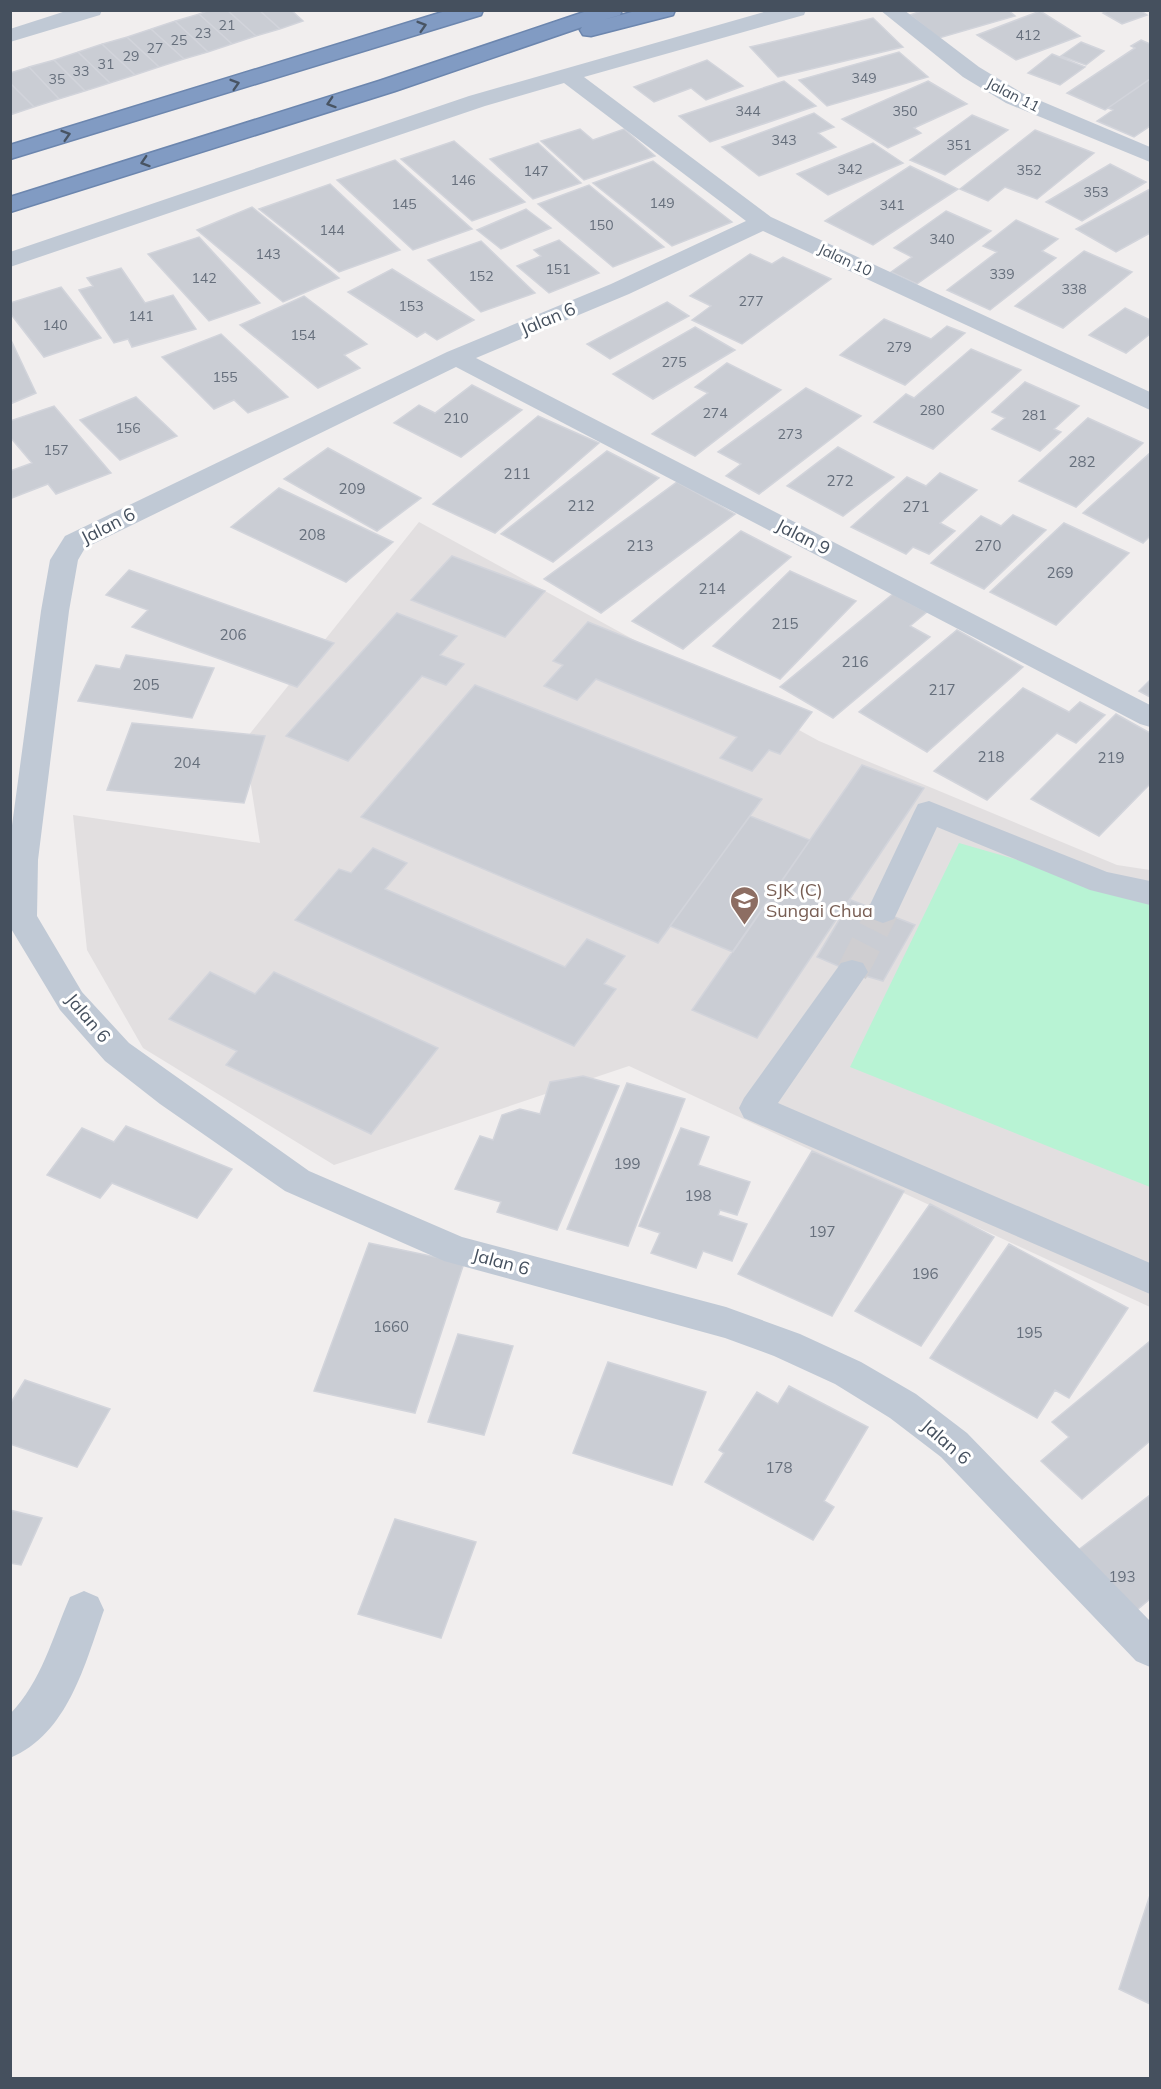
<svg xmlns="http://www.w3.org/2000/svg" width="1161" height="2089" viewBox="0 0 1161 2089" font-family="Mulish,sans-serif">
<rect width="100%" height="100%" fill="#f1eeee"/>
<path fill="#e2dfe0" d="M419 522 819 741 1117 865 1150 870V1307L629 1066 334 1165 143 1048 87 950 73 815 260 843 244 741Z"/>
<path fill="#b8f3d4" d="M959 843 1150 898V1187L850 1067Z"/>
<path fill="#cacdd4" stroke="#d2d4db" stroke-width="1.5" d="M210 10H227L256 36 232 44 199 14Z
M227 10H259L280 29 256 36Z
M259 10H291L303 21 280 29Z
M924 10H1008L1015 16 939 38 910 15Z
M1110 10H1140L1147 15 1122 24 1103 13Z
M1040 11 1080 36 1016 60 977 35Z
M199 14 232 44 208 52 175 21Z
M873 18 903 47 778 77 750 47Z
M175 21 208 52 184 59 151 29Z
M151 29 184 59 159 67 127 37Z
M127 37 159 67 135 75 102 44Z
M1141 40 1150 44V79L1105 110 1067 93 1135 48 1131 46Z
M1081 42 1104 51 1086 65 1061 56Z
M102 44 135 75 110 83 78 52Z
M78 52 110 83 85 91 54 60Z
M899 52 928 77 827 106 799 80Z
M1052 54 1085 67 1060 85 1028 73Z
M54 60 85 91 59 99 29 67Z
M707 60 743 86 706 100 691 88 654 102 634 87Z
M29 67 59 99 34 107 10 83V73Z
M1150 79V126L1134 137 1097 121 1113 110 1108 108Z
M784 81 816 106 710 142 679 116Z
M928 81 967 104 914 128 921 133 888 148 842 119Z
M10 83 34 107 10 115Z
M814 113 834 127 818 133 836 147 759 176 722 147Z
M972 115 1008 130 945 175 910 160Z
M580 129 593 140 624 129 655 156 584 180 541 141Z
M1035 130 1094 153 1037 199 1005 187 988 201 960 189Z
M454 141 525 202 472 221 401 159Z
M538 143 581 183 533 199 490 159Z
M873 143 903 163 828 195 797 174Z
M395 160 472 229 413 250 337 180Z
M653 161 732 222 672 246 593 183Z
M1110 164 1146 182 1082 221 1046 202Z
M910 166 958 189 873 245 825 221Z
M330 184 400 250 339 272 259 209Z
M589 185 664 247 613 267 538 204Z
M1150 189V233L1116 252 1076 229Z
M252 207 339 278 283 302 197 230Z
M526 209 551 228 501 249 477 230Z
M946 211 991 231 917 284 891 272 912 257 894 248Z
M1016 220 1058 239 1042 251 1056 258 990 310 947 290 997 252 983 246Z
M199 237 260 303 209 321 148 254Z
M559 240 599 273 549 293 517 266 541 256 534 250Z
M481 241 535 293 481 312 428 260Z
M1084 251 1132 272 1063 328 1015 306Z
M750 254 772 264 783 257 831 279 742 344 692 320 711 306 690 296Z
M121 268 145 303 173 295 196 329 132 347 128 339 114 343 79 290 93 286 87 278Z
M392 269 474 320 437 340 425 332 417 337 348 292Z
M61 287 101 338 44 357 10 313V303Z
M304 296 367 344 344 355 360 368 318 388 240 325Z
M667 302 689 316 610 359 587 344Z
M1125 308 1150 320V334L1126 353 1089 335Z
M884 319 931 339 947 326 965 333 905 385 840 355Z
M695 327 735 350 653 399 613 374Z
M221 334 288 397 248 413 234 400 214 409 162 357Z
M10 338 36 393 10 404Z
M971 349 1021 370 933 449 874 422 906 394 914 398Z
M727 363 781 390 695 456 652 434 708 393 695 387Z
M1025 382 1079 406 1054 429 1061 432 1040 451 992 429 1005 418 992 412Z
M472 385 522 410 461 457 394 423 419 405 435 413Z
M806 388 861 416 759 494 726 476 741 464 718 452Z
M136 397 177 436 120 460 80 420Z
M54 406 111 473 56 494 48 484 12 498 10 471 32 463 10 437V421Z
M538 416 599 443 495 533 433 504Z
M1088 418 1143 443 1076 507 1019 481Z
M838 447 894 477 843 516 787 486Z
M328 448 421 498 377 531 284 479Z
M607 451 659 478 553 562 501 534Z
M1150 453V536L1143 543 1083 513Z
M940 473 977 490 940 523 955 531 929 554 913 547 906 554 851 527 907 477 926 486Z
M677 482 735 514 601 613 544 579Z
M279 488 393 542 346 582 231 527Z
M1013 515 1046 530 984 589 931 563 981 516 1001 526Z
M1064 523 1129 553 1056 625 990 592Z
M741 531 791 557 683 649 632 621Z
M452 556 545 591 505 637 411 600Z
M129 570 334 643 297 687 132 627 148 610 106 595Z
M790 571 856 601 780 679 713 646Z
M893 594 927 612 910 626 930 637 833 718 780 687Z
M397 613 457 636 440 655 464 664 446 685 422 676 348 761 286 736Z
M588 622 812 712 780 754 769 750 752 771 720 758 737 737 596 679 577 700 544 686 563 665 553 661Z
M957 630 1023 667 927 752 859 712Z
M126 655 214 668 192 718 78 701 96 665 120 669Z
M1150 680V697L1139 691Z
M475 685 762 799 658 943 361 817Z
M1023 688 1069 712 1080 702 1105 715 1076 743 1057 733 987 800 934 771Z
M1116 714 1150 733V784L1099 836 1031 799Z
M132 723 265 736 244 803 107 790Z
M862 765 924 788 757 1038 692 1010Z
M750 816 810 840 733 952 670 926Z
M373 848 407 863 385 889 565 967 587 939 625 956 604 984 616 989 574 1046 295 920 339 869 351 873Z
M851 900 915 925 883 981 852 972 817 957Z
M210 972 255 994 274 972 438 1048 371 1134 226 1065 237 1051 169 1019Z
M583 1076 619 1086 557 1230 497 1212 501 1202 455 1189 480 1136 493 1140 502 1115 520 1109 540 1114 550 1082Z
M627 1083 685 1099 628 1246 567 1229Z
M126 1126 232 1169 197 1218 112 1183 100 1198 47 1175 82 1128 114 1142Z
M681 1128 709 1137 698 1165 750 1182 737 1215 720 1210 718 1215 747 1224 732 1261 703 1251 696 1268 651 1253 660 1233 639 1226Z
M812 1151 904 1191 832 1316 738 1274Z
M930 1204 994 1237 921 1346 855 1311Z
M369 1243 464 1263 415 1413 314 1391Z
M1009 1244 1128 1308 1069 1398 1055 1390 1037 1418 930 1358Z
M458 1334 513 1346 484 1435 428 1422Z
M1150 1341V1441L1082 1499 1041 1461 1069 1437 1052 1422Z
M608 1362 706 1392 672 1485 573 1453Z
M25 1380 110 1409 77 1467 10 1444V1404Z
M789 1386 868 1427 824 1501 834 1507 813 1540 705 1482 724 1453 719 1450 757 1392 778 1404Z
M1150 1495V1599L1131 1615 1073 1554Z
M10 1510 42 1518 21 1565 10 1563Z
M395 1519 476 1542 441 1638 358 1614Z
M1150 1895V2004L1119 1989Z"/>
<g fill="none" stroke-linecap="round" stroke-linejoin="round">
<path stroke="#cfced1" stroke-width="31" stroke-dasharray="31 16" stroke-linecap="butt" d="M852 972 883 911"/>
<defs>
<path id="highway" d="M449 10H483L481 15 10 159V145Z
M590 10H622L620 15 603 20 639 10H675L673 15 591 36 583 35 580 30 582 27 395 91 10 212V197L379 81Z"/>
</defs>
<use href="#highway" stroke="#6c86ae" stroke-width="3"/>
<path fill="#c0c9d5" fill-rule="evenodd" d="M69 10H102L100 15 10 42V29Z
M771 10H806L804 15 584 77 771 217 1150 392V410L763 231 629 294 476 358 1150 705V727L1140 724 456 367 85 548 78 560 69 611 38 860 37 916 82 992 129 1043 309 1171 462 1237 726 1307 800 1334 861 1362 916 1394 967 1433 1150 1621V1667L1136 1661 941 1457 890 1418 835 1384 774 1356 725 1338 444 1261 285 1191 160 1104 105 1061 60 1010 10 927V840L41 611 50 560 65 536 447 352 611 284 746 221 564 83 485 106 10 267V252L469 96Z
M880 10H904L979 67 1022 93 1150 147V162L1006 103 963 77Z
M929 801 1107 872 1150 881V905L1090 890 937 827 894 919 883 923 872 919 867 911 914 812 918 804Z
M852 960 863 963 868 972 778 1103 1150 1263V1294L744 1118 739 1108 744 1098 841 963Z
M84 1591 98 1597 104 1610C85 1664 68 1734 10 1758V1714C42 1681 52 1638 70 1597Z"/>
<use href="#highway" fill="#819bc3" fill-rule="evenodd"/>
</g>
<defs><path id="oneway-chevron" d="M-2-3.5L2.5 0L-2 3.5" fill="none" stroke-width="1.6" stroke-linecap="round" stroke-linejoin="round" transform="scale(1.5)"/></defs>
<g stroke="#485463">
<use href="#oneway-chevron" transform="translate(422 26) rotate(-17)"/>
<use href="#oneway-chevron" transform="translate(235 84) rotate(-17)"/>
<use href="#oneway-chevron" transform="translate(331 103) rotate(162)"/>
<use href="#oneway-chevron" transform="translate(66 135) rotate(-17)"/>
<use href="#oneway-chevron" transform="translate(145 162) rotate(162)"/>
</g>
<defs>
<symbol id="school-pin" viewBox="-11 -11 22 30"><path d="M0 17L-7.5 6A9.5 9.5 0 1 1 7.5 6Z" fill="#8d6e63" stroke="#fff"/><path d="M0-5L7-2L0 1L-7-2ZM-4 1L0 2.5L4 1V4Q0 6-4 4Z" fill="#fff"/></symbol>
</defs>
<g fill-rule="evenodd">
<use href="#school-pin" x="728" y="884" width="33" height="45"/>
</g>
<g text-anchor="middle" stroke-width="6" stroke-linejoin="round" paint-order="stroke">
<g font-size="14" fill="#666f7c">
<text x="227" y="30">21</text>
<text x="203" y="38">23</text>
<text x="1028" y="40">412</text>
<text x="179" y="45">25</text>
<text x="155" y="53">27</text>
<text x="131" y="61">29</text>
<text x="106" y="69">31</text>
<text x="81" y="76">33</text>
<text x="864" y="83">349</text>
<text x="57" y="84">35</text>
<text x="748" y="116">344</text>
<text x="905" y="116">350</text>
<text x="784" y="145">343</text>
<text x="959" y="150">351</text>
<text x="850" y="174">342</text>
<text x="1029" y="175">352</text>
<text x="536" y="176">147</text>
<text x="463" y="185">146</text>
<text x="1096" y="197">353</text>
<text x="662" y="208">149</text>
<text x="404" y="209">145</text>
<text x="892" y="210">341</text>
<text x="601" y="230">150</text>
<text x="332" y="235">144</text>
<text x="942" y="244">340</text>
<text x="268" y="259">143</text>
<text x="558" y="274">151</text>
<text x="1002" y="279">339</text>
<text x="481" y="281">152</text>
<text x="204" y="283">142</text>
<text x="1074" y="294">338</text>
<text x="751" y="306">277</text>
<text x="411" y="311">153</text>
<text x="141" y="321">141</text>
<text x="55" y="330">140</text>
<text x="303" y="340">154</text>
<text x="899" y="352">279</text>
<text x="674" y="367">275</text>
<text x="225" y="382">155</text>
<text x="932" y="415">280</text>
<text x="715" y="418">274</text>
<text x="1034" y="420">281</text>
<text x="456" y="423">210</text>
<text x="128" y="433">156</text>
<text x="790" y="439">273</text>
<text x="56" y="455">157</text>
</g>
<g font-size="15" fill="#45505e" stroke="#fff">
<text transform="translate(1013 95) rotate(27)" y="5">Jalan 11</text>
<text transform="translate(845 260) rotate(25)" y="5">Jalan 10</text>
</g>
<g font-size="15" fill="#666f7c">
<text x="1082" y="467">282</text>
<text x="517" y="479">211</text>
<text x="840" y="486">272</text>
<text x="352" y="494">209</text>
<text x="581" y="511">212</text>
<text x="916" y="512">271</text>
<text x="312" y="540">208</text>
<text x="640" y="551">213</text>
<text x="988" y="551">270</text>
<text x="1060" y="578">269</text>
<text x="712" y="594">214</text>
<text x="785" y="629">215</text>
<text x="233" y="640">206</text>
<text x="855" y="667">216</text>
<text x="146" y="690">205</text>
<text x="942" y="695">217</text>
<text x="991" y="762">218</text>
<text x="1111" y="763">219</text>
<text x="187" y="768">204</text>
<text x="627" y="1169">199</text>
<text x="698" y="1201">198</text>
<text x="822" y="1237">197</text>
<text x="925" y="1279">196</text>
<text x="391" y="1332">1660</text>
<text x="1029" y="1338">195</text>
<text x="779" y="1473">178</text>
<text x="1122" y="1582">193</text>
</g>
<g font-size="18" fill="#45505e" stroke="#fff">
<text transform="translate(548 319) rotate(-23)" y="6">Jalan 6</text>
<text transform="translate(108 526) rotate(-27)" y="6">Jalan 6</text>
<text transform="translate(803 537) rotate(27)" y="6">Jalan 9</text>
<text transform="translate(88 1018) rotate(50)" y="6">Jalan 6</text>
<text transform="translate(501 1262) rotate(15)" y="6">Jalan 6</text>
<text transform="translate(946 1442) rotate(41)" y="6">Jalan 6</text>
</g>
<g font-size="18" fill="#785e54" stroke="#fff" text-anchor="start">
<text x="766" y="896">SJK (C)<tspan x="766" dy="21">Sungai Chua</tspan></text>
</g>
</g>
<rect width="1161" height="2089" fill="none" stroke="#45505e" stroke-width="24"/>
</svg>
